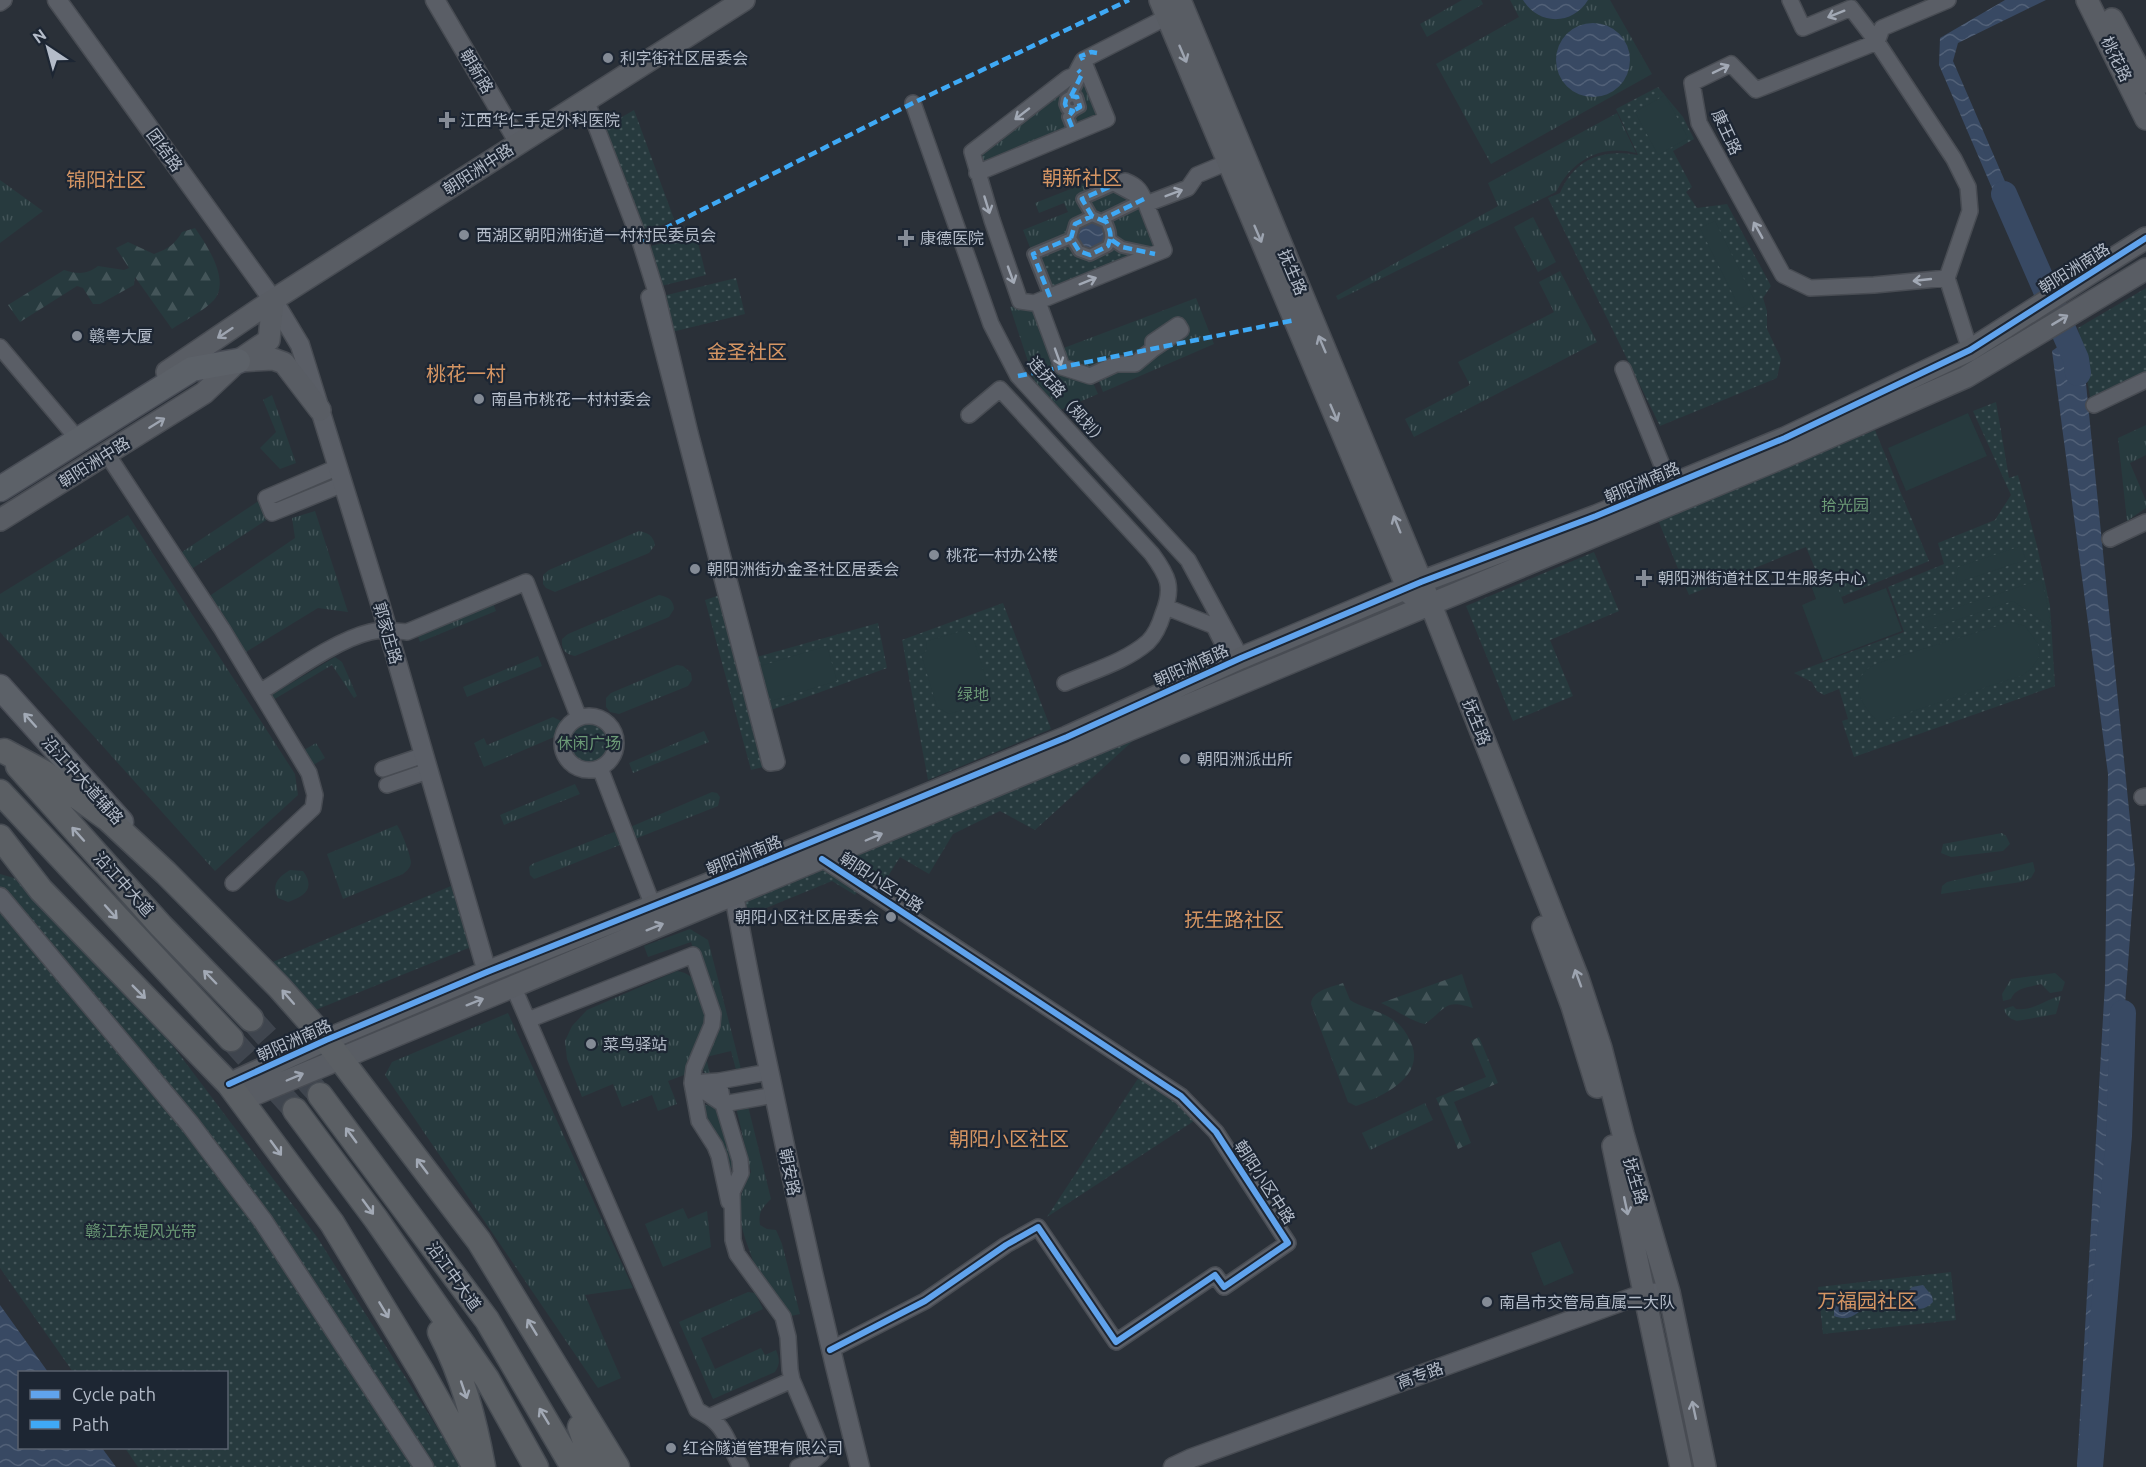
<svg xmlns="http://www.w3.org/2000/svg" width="2146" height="1467" viewBox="0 0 2146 1467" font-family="Ubuntu,'Noto Sans SC',sans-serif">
<defs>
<pattern id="grass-tufts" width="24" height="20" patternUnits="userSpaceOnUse" patternTransform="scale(1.5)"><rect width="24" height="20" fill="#273a3e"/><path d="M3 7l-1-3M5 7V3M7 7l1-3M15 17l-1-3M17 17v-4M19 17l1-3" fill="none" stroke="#445559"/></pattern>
<pattern id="forest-firs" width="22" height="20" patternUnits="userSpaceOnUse" patternTransform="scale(1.5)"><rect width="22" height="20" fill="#273a3e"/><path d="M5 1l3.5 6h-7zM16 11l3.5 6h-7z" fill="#445559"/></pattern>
<pattern id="park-dots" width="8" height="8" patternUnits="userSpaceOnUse" patternTransform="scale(1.5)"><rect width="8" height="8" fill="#273a3e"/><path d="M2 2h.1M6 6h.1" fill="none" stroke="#445559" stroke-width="1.8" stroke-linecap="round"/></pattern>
<pattern id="water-waves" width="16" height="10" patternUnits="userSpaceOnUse" patternTransform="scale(1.5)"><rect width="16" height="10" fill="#384963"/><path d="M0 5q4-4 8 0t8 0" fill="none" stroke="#526178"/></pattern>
</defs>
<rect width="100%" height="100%" fill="#2a3038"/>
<path fill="url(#grass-tufts)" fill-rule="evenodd" d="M1462 0H1481L1483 4 1427 37 1420 24Z
M1510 0H1610L1652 74 1491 164 1436 64 1519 17Z
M1082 74 1104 112 976 168 972 152Z
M1617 113 1636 153C1601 144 1572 160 1556 192L1338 300 1336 296 1498 206 1488 183Z
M1119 170 1139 201 1159 252 1045 305 1061 349 1196 298 1214 344 1103 392 1096 374 1090 376 1098 394 1046 416 1010 307 1034 303 1050 297 1023 230 1068 212 1064 203 1039 213 1035 203ZM1092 216 1112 234 1090 255 1071 238Z
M0 180 43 211 0 243Z
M1533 217 1556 262 1538 272 1514 227Z
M1560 271 1597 342 1414 437 1405 419 1470 385 1458 362 1554 312 1539 282Z
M272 395 296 463 280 469 260 448 276 432 263 400Z
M2146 425V455L2130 463 2146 501V508L2127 521 2118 438Z
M260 500 271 517 190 570 179 554Z
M315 511 348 612 318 608 241 655 205 599 295 538 292 518Z
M128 515 295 774 298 795 215 871 0 632V594Z
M639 531C648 533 653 535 655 545L649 553 555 592 546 588 543 584V575L549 570Z
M659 595C668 597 673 599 674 609L669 617 575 656C565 654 561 650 562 639L568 634Z
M492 601 496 611 420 642 416 632Z
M538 656 542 666 467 697 463 687Z
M335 657 342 662 357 696 354 698 332 665 273 700 304 750 316 743 325 758 310 767 268 697Z
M677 665 683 666 691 673 692 680 688 686 619 714 610 712 606 707V698L611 693Z
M553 717 561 721 562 732 559 735 484 767 474 743 484 738 487 745Z
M704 731 709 742 633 773 629 763Z
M575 784 580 794 504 825 500 815Z
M712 792 717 793 720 797 718 806 635 839 628 828Z
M397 825C402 832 410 854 411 862 411 867 407 871 403 874L343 899 327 854Z
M614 832H618L622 844 620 845 537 878 534 879 530 875 529 867 532 864Z
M2002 833 2006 836 2010 844 2003 851 1951 857 1941 853 1943 844Z
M2033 862 2035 871 2031 878 2021 882 1941 894 1942 886 1947 882Z
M290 870 303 871C316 889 304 896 288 902L278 898C271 885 278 877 290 870Z
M690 929 708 940 741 1069 736 1070 731 1051 706 1057 710 1075 705 1074 702 1067 718 1016 691 942 648 957 644 946Z
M677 971C698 973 703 998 710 1016L684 1075 668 1081 677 1104 658 1111 652 1095 622 1107 613 1084 582 1097 567 1059 565 1041 572 1026 587 1010Z
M2055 973 2065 982 2062 991 2050 993 2041 984C2031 987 2015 987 2011 999L2003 1001 2002 994 2011 979Z
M2061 996 2056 1014 2017 1021C2010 1019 2006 1016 2004 1009L2013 1006 2016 1009C2035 1011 2045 999 2061 996Z
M508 1013 633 1288 585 1295 621 1378 598 1388 385 1075 392 1062Z
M1425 1103 1433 1120 1370 1150 1362 1133Z
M700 1104 718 1107 735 1168H730Z
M748 1106 771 1199C762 1208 758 1212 760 1225L767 1229 776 1230 782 1244 800 1314 791 1316C782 1297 765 1284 755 1266 752 1259 750 1251 747 1244 737 1214 736 1200 751 1172L736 1107Z
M683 1208 688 1219 707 1211 711 1247 663 1267 645 1224Z
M748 1292 755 1293 763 1309 701 1338 715 1369 761 1348 765 1355 776 1350C780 1360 780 1364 775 1372L713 1399 679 1322Z"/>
<path fill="url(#forest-firs)" d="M195 228C206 244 231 280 214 300 205 310 184 321 172 329L135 277 134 285 100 304H93L83 288 77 286 20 322 8 305 64 270C78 274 86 275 98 266L124 270 129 268 116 248 128 242 154 254C168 249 175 244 182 232Z
M1462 974 1473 1008C1444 998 1446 1009 1425 1024 1412 1022 1395 1009 1381 1003Z
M1343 983 1350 1000C1364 1009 1383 1011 1396 1022 1404 1028 1408 1036 1412 1045 1424 1078 1381 1097 1356 1106L1348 1102 1311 1004C1312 990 1332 987 1343 983Z
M1479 1037 1498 1083 1454 1102 1471 1143 1458 1149 1436 1098 1486 1077 1471 1041Z"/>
<path fill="url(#park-dots)" d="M1658 87 1683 117 1694 139 1673 151 1692 187 1686 192 1697 208 1727 204 1771 286 1763 298 1767 311V329L1781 359 1777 378 1660 426 1548 198 1560 193C1575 158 1603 149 1638 155L1616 109Z
M634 110 674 219 644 235 603 128Z
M1106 222 1111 239 1155 254 1050 297 1033 254 1071 238 1090 255 1103 243 1101 225Z
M696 235 706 275 661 286 651 246Z
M736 278 745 314 672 332 663 296Z
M2146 288V375L2091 402 2078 328Z
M1996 402 2009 478 2018 475 2037 546 2050 606 2055 686 1854 757 1842 721 1848 719 1839 689 1824 695 1817 691 1812 682 1794 673 1904 632 1888 587 1944 564 1938 543 1995 520 2011 495 1973 411Z
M1875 430 1929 561 1829 602 1806 547 1689 595 1658 520Z
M1594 552 1619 611 1550 640 1573 696 1513 721 1466 606Z
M720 595 767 766 751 770 705 600Z
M1003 603 1051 729 928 780 902 640Z
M878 623 887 668 768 711 753 658Z
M567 743a22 22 0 1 1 44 0a22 22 0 1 1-44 0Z
M1136 738 1035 830 1000 811 953 834 929 874 900 857 885 881 870 872 855 895 832 881 747 916 740 898Z
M0 874 14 878 164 1034 317 1237 462 1467H138L125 1448H226V1372H73L0 1268Z
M451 886 471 947 313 1011 268 964Z
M1139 1077 1177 1098 1194 1121 1047 1217Z
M1951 1272 1956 1320 1823 1334 1818 1287Z"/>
<path fill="#273a3e" d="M1665 95 1688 138 1658 155 1635 112Z
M1715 221 1755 301 1740 309 1700 228Z
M1968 413 1987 456 1906 491 1888 448Z
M2021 546 2026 560 1956 583 1958 567Z
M1829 564 1844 604 1886 588 1902 631 1823 661 1802 605 1816 599 1806 572Z
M2042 579 2052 628 2013 601 1927 630 1919 620Z
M2010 622 2025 626 2038 644 2040 655 2032 668 2023 675 1886 720H1877C1864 709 1850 687 1866 670 1869 667 1875 665 1878 663Z
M965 630 973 637 991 695 986 703 949 714 937 707 921 654 926 652 927 641Z
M827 646 837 681 771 701 760 666Z
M1560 1241 1574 1273 1544 1286 1531 1253Z"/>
<path fill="url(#water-waves)" d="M1523 0H1588C1573 25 1539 26 1523 0Z
M2005 0H2046L1958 43 1953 61 2023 223 2010 230 1939 65 1940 38Z
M1556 60a37 37 0 1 1 74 0a37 37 0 1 1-74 0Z
M1077 235a14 14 0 1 1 28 0a14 14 0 1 1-28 0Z
M2074 335 2083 354 2135 869 2091 1467H2077L2105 983 2108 774 2052 351Z
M1923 1285 1932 1296 1933 1302C1925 1310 1919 1310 1909 1307L1906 1294 1912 1287Z
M1850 1293 1857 1298 1859 1312C1851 1318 1845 1320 1834 1316V1309L1838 1296Z
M0 1305 48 1372H20V1448H102L116 1467H0Z"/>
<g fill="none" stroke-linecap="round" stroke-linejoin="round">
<path stroke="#384963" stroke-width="26" d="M2004 194 2076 359 2078 373
M2090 1467 2119 1136 2123 1013"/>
<path stroke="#3f454e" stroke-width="24" stroke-dasharray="24 12" stroke-linecap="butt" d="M251 1019 320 1095
M231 1039 295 1110"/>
<defs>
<path id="pedestrian" d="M1071 96 1082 74 1078 71
M1072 127 1068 117 1073 111 1067 109 1065 104 1066 99 1071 96 1077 97 1080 107 1073 111
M1144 199 1105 218C1107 226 1112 231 1110 239L1122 247 1155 254
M1092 216 1082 199 1116 184
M1106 222 1092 216 1075 224 1071 238 1079 251 1090 255 1108 246 1110 239
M1050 297 1033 254 1071 238"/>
<path id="minor" d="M1790 0 1803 28 1851 8 1877 42 1756 90 1731 64 1692 83 1699 123 1783 275 1810 288 1874 285 1947 278 1970 350
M0 3 4 0
M1083 60 1075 75 1068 78 972 152 992 220 1020 301 1034 303 1164 250 1146 204 1188 188 1197 175 1228 162
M1083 60 1167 17
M586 100 640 241 657 295 690 433 777 762 770 763 649 297 657 295
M913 103 991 324 1018 376 1188 560 1241 658
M977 173 1107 119 1083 60
M1144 199 1116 184 1125 181C1138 186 1141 191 1146 204
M1947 278 1970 211 1968 187 1954 159 1877 42 1882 28 1948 0
M1038 302 1062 367 1090 376 1116 364H1135L1153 349V342L1178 325 1181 330 1153 349
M0 347 71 431
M1623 369 1670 485
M2094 405 2146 380
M969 415 1000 389 1152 554C1168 576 1174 587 1163 614 1160 624 1155 635 1148 642 1125 662 1092 671 1065 683
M107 454 222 629 309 773 315 795 313 808 233 883
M338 467 266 498 272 513 343 484
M2110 539 2146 522
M1166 607 1214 626 1222 642
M260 692C291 673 336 640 370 632 382 629 394 631 407 632L526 582 579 718
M562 743a27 27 0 1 1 54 0a27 27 0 1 1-54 0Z
M600 768 653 906
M383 769 424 755
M387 785 428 771
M2142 797 2146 796
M822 859 1181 1096 1216 1132 1288 1243 1224 1287 1215 1275 1116 1342 1038 1227 1006 1245 925 1301 830 1350
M513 986 697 1410 709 1417 792 1380 790 1370 788 1337 783 1317 737 1254 733 1240 732 1192 741 1173 740 1160 723 1104 692 1083 719 1081
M528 1020 693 955 713 1014 712 1025 694 1068 692 1083 699 1121 715 1146 719 1156 729 1202
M769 1072 719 1081 723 1104 774 1095
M792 1380 819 1443 821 1454 813 1461 798 1467
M709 1417C727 1429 730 1449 741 1467"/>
<path id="tertiary" d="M57 0 273 300 300 345 379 600 487 972
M435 0 519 143
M732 883C743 947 756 1011 770 1075 797 1207 827 1337 860 1467
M0 897 190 1124 263 1221 424 1467
M1173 1467 1192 1458 1645 1293 1669 1292"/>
<path id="secondary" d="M1160 0 1410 594
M1180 0 1431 605 1578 978 1601 1048 1623 1134 1669 1292 1705 1467
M2087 0 2146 119
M2112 19 2146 82
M2097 269 2146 238
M238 361 273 359 284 363 320 410
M167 372 273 300 744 0
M0 520 204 393 238 361 269 340 273 300
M1543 927 1572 1006 1597 1087
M229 1084 326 1040 487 972 731 875 1067 737 1241 658 1421 582 1596 516 1785 438 1970 350 2006 327
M241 1100 1786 456 1966 377 2146 269
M1613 1146 1681 1467"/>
<path id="primary" d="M0 489 192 369 238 361
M0 687 121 822"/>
<path id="trunk" d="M4 751 43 772 108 819 166 873 279 987 326 1040 479 1241 617 1467
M18 766 161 926 251 1019
M0 792 231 1039
M0 837 41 890 229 1084 332 1223 422 1372 475 1467
M320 1095 487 1320 573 1467
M295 1110 376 1219 487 1379 536 1467
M440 1332C463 1377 474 1418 483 1467
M580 1427 594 1467"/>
</defs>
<use href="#pedestrian" stroke="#484c53" stroke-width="14"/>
<use href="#minor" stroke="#484c53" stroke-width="18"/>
<use href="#tertiary" stroke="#484c53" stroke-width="21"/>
<use href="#secondary" stroke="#484c53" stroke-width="24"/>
<use href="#primary" stroke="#484c55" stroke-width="27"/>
<use href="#trunk" stroke="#474c53" stroke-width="27"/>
<use href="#pedestrian" stroke="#5a5e66" stroke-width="10"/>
<use href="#minor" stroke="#5a5e66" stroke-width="15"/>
<use href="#tertiary" stroke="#5a5e66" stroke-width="18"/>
<use href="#secondary" stroke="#595d64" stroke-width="21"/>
<use href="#primary" stroke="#5c6168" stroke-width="24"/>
<use href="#trunk" stroke="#5b5f64" stroke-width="24"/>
<defs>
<path id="secondary-bridge" d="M2006 327 2097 269"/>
</defs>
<use href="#secondary-bridge" stroke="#484c53" stroke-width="24" stroke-linecap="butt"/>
<use href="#secondary-bridge" stroke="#595d64" stroke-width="21"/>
<path stroke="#3fa9f5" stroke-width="4.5" stroke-dasharray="9 4.5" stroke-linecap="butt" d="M1083 60 1081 56 1091 52 1097 53
M1071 96 1082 74 1078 70
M1072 127 1068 117 1073 111 1067 109 1065 104 1066 99 1071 96 1077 97 1080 107 1073 111
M1144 199 1105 218C1107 226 1112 231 1110 239L1122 247 1155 254
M1092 216 1082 199 1116 184
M1106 222 1092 216 1075 224 1071 238 1079 251 1090 255 1108 246 1110 239
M640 241 913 103 1129 0
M1050 297 1033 254 1071 238
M1018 376 1295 320"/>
<defs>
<path id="cycleway" d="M822 859 1181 1096 1216 1132 1288 1243 1224 1287 1215 1275 1116 1342 1038 1227 1006 1245 925 1301 830 1350
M229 1084 326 1040 487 972 731 875 1067 737 1241 658 1421 582 1596 516 1785 438 1970 350 2146 238"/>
</defs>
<use href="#cycleway" stroke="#1d2633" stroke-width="10"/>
<use href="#cycleway" stroke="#60a3ed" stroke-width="6"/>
</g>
<defs><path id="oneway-shaft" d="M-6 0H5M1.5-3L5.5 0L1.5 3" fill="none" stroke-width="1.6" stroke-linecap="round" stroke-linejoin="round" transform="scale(1.5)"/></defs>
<g stroke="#a2a9b5">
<use href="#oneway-shaft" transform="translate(1836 14) rotate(158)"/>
<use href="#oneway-shaft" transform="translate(1721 69) rotate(-26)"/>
<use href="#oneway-shaft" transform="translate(1022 114) rotate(142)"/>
<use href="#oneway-shaft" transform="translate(1174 193) rotate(-21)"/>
<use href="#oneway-shaft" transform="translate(987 205) rotate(73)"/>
<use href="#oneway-shaft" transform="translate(1758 230) rotate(-119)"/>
<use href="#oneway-shaft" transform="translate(1011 275) rotate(70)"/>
<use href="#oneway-shaft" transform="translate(1922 280) rotate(174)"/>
<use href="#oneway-shaft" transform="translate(1088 281) rotate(-22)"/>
<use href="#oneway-shaft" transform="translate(1058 357) rotate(70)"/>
<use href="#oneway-shaft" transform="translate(78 834) rotate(-132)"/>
<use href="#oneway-shaft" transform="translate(111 912) rotate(48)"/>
<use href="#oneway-shaft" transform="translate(210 977) rotate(-134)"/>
<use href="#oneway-shaft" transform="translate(139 992) rotate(45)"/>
<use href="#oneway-shaft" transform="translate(288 997) rotate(-131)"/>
<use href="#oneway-shaft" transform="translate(351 1135) rotate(-126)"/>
<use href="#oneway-shaft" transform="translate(276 1148) rotate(54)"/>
<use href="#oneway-shaft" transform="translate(422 1166) rotate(-127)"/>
<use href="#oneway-shaft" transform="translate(368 1207) rotate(54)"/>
<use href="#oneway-shaft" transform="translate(384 1310) rotate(59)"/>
<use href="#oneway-shaft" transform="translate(532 1327) rotate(-121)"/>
<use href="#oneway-shaft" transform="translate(464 1390) rotate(71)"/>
<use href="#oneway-shaft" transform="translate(544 1416) rotate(-121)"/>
</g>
<g stroke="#9da4b0">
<use href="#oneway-shaft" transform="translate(1183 54) rotate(67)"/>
<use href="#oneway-shaft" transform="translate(1258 234) rotate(67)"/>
<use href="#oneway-shaft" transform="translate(2060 320) rotate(-31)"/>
<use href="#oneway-shaft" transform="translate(225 333) rotate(146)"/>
<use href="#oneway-shaft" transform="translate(1322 344) rotate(-113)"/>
<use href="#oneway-shaft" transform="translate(1334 413) rotate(67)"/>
<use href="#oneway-shaft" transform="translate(157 423) rotate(-32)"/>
<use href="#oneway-shaft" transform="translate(1397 524) rotate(-112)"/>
<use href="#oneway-shaft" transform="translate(874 837) rotate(-23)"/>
<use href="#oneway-shaft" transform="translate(655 927) rotate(-22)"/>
<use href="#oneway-shaft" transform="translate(1578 978) rotate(-110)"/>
<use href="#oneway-shaft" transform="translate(475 1002) rotate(-22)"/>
<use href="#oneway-shaft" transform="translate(295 1077) rotate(-23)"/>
<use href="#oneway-shaft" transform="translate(1626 1206) rotate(78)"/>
<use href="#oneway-shaft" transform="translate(1694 1410) rotate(-102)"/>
</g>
<use stroke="#a2aab6" href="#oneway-shaft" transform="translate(30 720) rotate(-132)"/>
<g fill="#848b96" stroke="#1d2633" stroke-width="2">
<circle cx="608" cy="58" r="6"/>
<path d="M444 111h6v6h6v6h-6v6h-6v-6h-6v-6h6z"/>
<circle cx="464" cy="235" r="6"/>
<path d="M903 229h6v6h6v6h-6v6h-6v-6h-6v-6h6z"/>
<circle cx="77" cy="336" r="6"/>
<circle cx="479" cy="399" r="6"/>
<circle cx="934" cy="555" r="6"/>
<circle cx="695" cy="569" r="6"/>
<path d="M1641 569h6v6h6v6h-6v6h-6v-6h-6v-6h6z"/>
<circle cx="1185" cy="759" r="6"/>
<circle cx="891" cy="917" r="6"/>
<circle cx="591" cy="1044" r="6"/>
<circle cx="1487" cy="1302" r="6"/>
<circle cx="671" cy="1448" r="6"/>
</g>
<g text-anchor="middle" stroke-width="4.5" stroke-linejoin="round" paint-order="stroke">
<g font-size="16" fill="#b4bcc9" stroke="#1d2633" text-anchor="start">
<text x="620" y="64">利字街社区居委会</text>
<text x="460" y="126">江西华仁手足外科医院</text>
<text x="476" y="241">西湖区朝阳洲街道一村村民委员会</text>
<text x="920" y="244">康德医院</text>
<text x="89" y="342">赣粤大厦</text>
<text x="491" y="405">南昌市桃花一村村委会</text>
<text x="946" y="561">桃花一村办公楼</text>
<text x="707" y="575">朝阳洲街办金圣社区居委会</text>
<text x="1658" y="584">朝阳洲街道社区卫生服务中心</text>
<text x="1197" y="765">朝阳洲派出所</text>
<text x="879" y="923" text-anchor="end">朝阳小区社区居委会</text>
<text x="603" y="1050">菜鸟驿站</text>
<text x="1499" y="1308">南昌市交管局直属二大队</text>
<text x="683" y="1454">红谷隧道管理有限公司</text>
</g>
<g font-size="16" fill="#b4bcc9" stroke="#1d2633">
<text transform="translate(2117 59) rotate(64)" y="6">桃花路</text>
<text transform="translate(477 71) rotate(59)" y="6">朝新路</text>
<text transform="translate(1727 132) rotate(65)" y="6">康王路</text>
<text transform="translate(165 150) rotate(54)" y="6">团结路</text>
<text transform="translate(478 169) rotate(-33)" y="6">朝阳洲中路</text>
<text transform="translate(2074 268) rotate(-32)" y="6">朝阳洲南路</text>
<text transform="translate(1293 272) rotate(67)" y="6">抚生路</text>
<text transform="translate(1068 401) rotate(49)" y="6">连抚路（规划）</text>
<text transform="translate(94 462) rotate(-32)" y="6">朝阳洲中路</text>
<text transform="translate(1642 482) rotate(-23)" y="6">朝阳洲南路</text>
<text transform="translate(388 633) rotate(74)" y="6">郭家庄路</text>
<text transform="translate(1191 665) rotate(-24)" y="6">朝阳洲南路</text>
<text transform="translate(1477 722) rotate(68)" y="6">抚生路</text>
<text transform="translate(83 780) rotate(48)" y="6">沿江中大道辅路</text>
<text transform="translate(744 855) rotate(-22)" y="6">朝阳洲南路</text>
<text transform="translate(882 882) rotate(33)" y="6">朝阳小区中路</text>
<text transform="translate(124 884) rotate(48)" y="6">沿江中大道</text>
<text transform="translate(294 1040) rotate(-24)" y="6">朝阳洲南路</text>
<text transform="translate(790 1172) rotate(78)" y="6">朝安路</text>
<text transform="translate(1636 1181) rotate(74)" y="6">抚生路</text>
<text transform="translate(1265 1182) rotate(57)" y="6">朝阳小区中路</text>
<text transform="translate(454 1276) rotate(54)" y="6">沿江中大道</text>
<text transform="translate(1420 1375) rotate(-20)" y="6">高专路</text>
</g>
<g font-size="16" fill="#6b9a76" stroke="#1d2633">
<text x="1845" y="511">拾光园</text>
<text x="973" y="700">绿地</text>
<text x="589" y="749">休闲广场</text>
<text x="141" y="1237">赣江东堤风光带</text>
</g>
<g font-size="20" fill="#d59563" stroke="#1d2633">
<text x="1082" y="185">朝新社区</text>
<text x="106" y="187">锦阳社区</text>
<text x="747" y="359">金圣社区</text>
<text x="466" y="381">桃花一村</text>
<text x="1234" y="927">抚生路社区</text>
<text x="1009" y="1146">朝阳小区社区</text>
<text x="1867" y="1308">万福园社区</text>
</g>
</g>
<rect x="18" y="1371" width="210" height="78" fill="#1d2633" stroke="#59626f" stroke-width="1.5"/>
<rect x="30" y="1390" width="30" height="9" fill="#60a3ed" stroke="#59626f" stroke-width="1.5"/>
<text x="72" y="1401" font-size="18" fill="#b4bcc9">Cycle path</text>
<rect x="30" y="1420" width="30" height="9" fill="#3fa9f5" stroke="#59626f" stroke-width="1.5"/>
<text x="72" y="1431" font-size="18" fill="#b4bcc9">Path</text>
<g transform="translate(48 48) rotate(324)" stroke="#1d2633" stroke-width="4.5" paint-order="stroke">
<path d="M0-4.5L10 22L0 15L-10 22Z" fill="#b4bcc9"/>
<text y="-9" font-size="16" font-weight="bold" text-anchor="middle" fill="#b4bcc9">N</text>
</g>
</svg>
